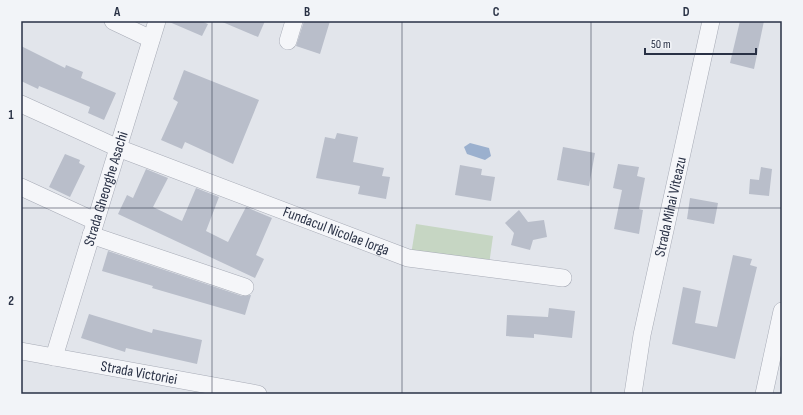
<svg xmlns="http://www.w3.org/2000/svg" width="803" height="415" viewBox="0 0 803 415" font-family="'Sofia Sans Condensed',sans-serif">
<rect width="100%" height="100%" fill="#e2e5eb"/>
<path fill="#c6d6c3" d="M416 224 493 236 488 272 410 261Z"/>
<path fill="#9bb0ce" d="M470 143 489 148 491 156 485 160 467 154 464 147Z"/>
<path fill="#b9beca" d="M167 21H201L208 24 202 36Z
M220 21H265L258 37Z
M304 21H330L320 54 296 46Z
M740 21H764L754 69 730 63Z
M21 46 65 68 66 65 83 72 81 78 116 93 104 120 88 113 90 107 39 86 38 89 21 81Z
M184 70 259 100 233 164 185 142 182 149 161 140 178 102 173 99Z
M337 133 358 137 353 162 384 168 382 176 390 177 386 199 358 194 360 186 316 178 325 137 335 139Z
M563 147 595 153 589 186 557 180Z
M65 154 80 160 79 163 85 166 70 197 49 187Z
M618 164 639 167 637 176 645 178 639 209 643 210 639 234 614 229 622 190 613 188Z
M460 165 482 169 481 175 495 177 491 201 455 195Z
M761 167 772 169 769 196 749 194 750 179 759 180Z
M146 169 168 178 153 207 182 221 196 188 219 197 206 231 228 242 246 207 272 218 256 255 264 259 255 278 118 214 127 195 133 198Z
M690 198 718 203 714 224 687 219Z
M519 210 528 222 544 220 547 237 533 240 530 250 511 245 514 233 505 223Z
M108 251 242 296 251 295 245 315 152 288 153 286 102 271Z
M733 255 752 259 750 265 757 267 735 359 672 344 683 287 701 291 695 323 717 327Z
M549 308 575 311 572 338 534 334V338L506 336 507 315 548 317Z
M89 314 152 333 153 329 202 340 197 364 126 348 125 352 81 338Z"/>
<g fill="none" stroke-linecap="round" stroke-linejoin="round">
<defs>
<g id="minor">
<path d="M113 21 151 39"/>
<path d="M288 41 294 21"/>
<path id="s1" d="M21 104 118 148 408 258 563 278"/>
<path d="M21 187 95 221"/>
<path d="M91 235 245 287"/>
<path id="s2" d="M21 351 258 394"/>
<path id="s3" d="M54 357 157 21"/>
<path id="s4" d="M633 394 642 335 711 21"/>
<path d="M764 394 782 311"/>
</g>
</defs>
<use href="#minor" stroke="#a7abb6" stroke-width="18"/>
<use href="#minor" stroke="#f5f6f9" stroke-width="17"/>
</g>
<path fill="none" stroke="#293145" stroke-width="1" stroke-opacity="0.55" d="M212 21V394M402 21V394M591 21V394M21 208H782"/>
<g text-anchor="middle" stroke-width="4" stroke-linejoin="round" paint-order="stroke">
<g font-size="15" fill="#293145" stroke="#f2f4f8">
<text dy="5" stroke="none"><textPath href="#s3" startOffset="176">Strada Gheorghe Asachi</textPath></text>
<text dy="5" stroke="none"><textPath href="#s4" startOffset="191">Strada Mihai Viteazu</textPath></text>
<text dy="5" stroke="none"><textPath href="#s1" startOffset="340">Fundacul Nicolae Iorga</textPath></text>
<text dy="5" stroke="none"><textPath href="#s2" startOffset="120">Strada Victoriei</textPath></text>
</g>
</g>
<rect width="803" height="415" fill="none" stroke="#f2f4f8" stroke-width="44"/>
<path d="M645 48v6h111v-6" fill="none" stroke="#293145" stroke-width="2"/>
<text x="651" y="48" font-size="12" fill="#293145" stroke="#f2f4f8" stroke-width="3" paint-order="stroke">50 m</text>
<rect x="22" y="22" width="759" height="371" fill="none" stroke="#293145" stroke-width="1.5"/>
<g font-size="13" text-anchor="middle" font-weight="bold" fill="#293145">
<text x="117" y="16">A</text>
<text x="307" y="16">B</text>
<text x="496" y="16">C</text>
<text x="686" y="16">D</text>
<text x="11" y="119">1</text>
<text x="11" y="305">2</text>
</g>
</svg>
